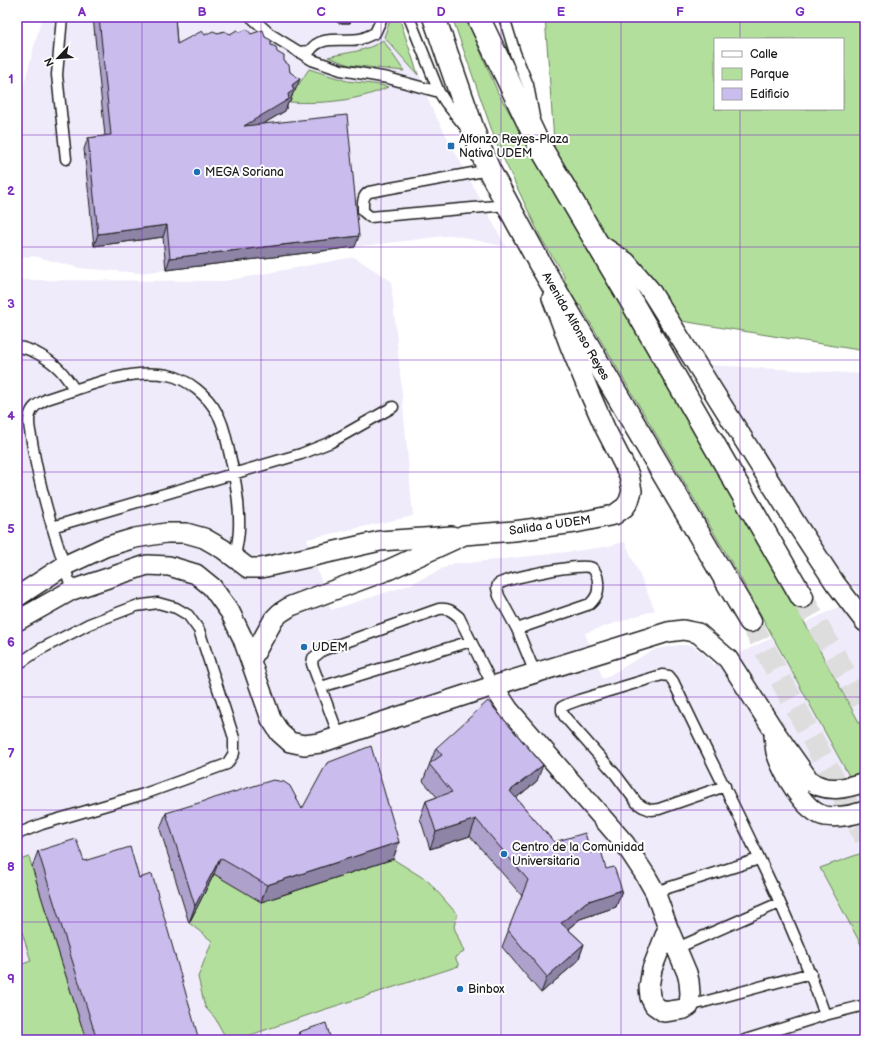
<svg xmlns="http://www.w3.org/2000/svg" width="882" height="1057" viewBox="0 0 882 1057" font-family="'Balsamiq Sans',sans-serif">
<rect width="100%" height="100%" fill="#fff"/>
<filter id="ink" filterUnits="userSpaceOnUse"><feTurbulence type="fractalNoise" baseFrequency=".025" numOctaves="2"/><feDisplacementMap in="SourceGraphic" scale="8" xChannelSelector="R" yChannelSelector="G"/><feConvolveMatrix kernelMatrix="1 2 1 2 8 2 1 2 1" color-interpolation-filters="sRGB"/></filter>
<g filter="url(#ink)">
<path fill="#efebfa" d="M42 17H399L431 107 506 247 453 235 140 273 79 268 34 256 17 258V110Z
M354 257 391 281 401 383 413 516 307 539 331 610 409 585 454 563H468L576 551 604 547 625 542 655 610 585 633 603 679 644 655 656 649 678 645H692L704 654 714 665 862 596 815 542 708 365 865 374V1040H17V280L224 281Z"/>
<path fill="#b3df9d" stroke="#687e5c" fill-rule="evenodd" d="M390 17H399L418 75 384 37 390 21Z
M452 17H466L498 93 558 196 545 17H865V351L626 312 752 527 865 733V805L740 577 580 305 565 302 564 276 541 238 497 145ZM715 39H843V109H715Z
M383 40 404 71 349 65 328 57C347 52 367 52 383 40Z
M309 69 347 81 381 85 388 87C359 101 322 104 290 102L293 93Z
M865 852V952L820 868Z
M29 857 86 1040H17V966L31 961 17 916V861Z
M393 859 428 881 457 914 454 927 464 952 455 957 459 966 320 1011 236 1040H227L215 1018 205 1007 198 977 212 941 189 923 214 874 261 901Z"/>
<g fill="none" stroke-linecap="round" stroke-linejoin="round">
<path stroke="#ddd" stroke-width="22" stroke-dasharray="22 11" stroke-linecap="butt" d="M802 597 865 709
M750 621 865 838"/>
<defs>
<path id="service" d="M62 17 57 75 66 159
M251 17 270 34 312 60 341 70 388 78 439 92
M409 17 439 92 446 103 466 128
M504 17 515 53 528 85 534 117
M298 52 310 51C320 34 344 42 360 39 365 38 370 35 375 33L381 20V17
M489 170 369 192C362 196 363 203 363 211L370 217 507 205
M17 347C31 348 49 359 59 369 65 375 70 383 75 390
M52 527 301 454 331 442 393 407
M72 590C57 542 40 493 32 442 31 434 27 423 30 415 32 406 40 403 47 399 85 387 128 368 168 375 188 379 208 396 217 413 224 424 226 438 229 451 235 476 240 502 239 528 239 538 236 549 235 558
M517 629 590 604C597 597 599 592 598 582 598 578 596 571 592 568 583 562 509 578 498 584L497 588 499 596 517 629 535 673
M17 665 39 650 89 624 136 606 158 603 176 608 188 615 199 630 234 738V753L227 764 144 794 42 824 17 834
M321 687 471 641
M339 736 312 664 313 658 323 650 439 609C449 608 452 611 459 617L493 686
M725 786 659 809 651 810 643 807 637 803 616 775 564 716 562 711V707L568 704 579 700 662 675 669 676 673 681C725 792 785 899 825 1015
M655 892 759 859
M677 948 779 903
M689 1006 811 973
M745 1040 825 1015 865 1005"/>
<path id="minor" d="M596 242 626 262 650 290 797 525 835 583 865 622
M17 597 64 566 105 547 135 538 166 533H186L204 538 223 549 248 568H261L380 541 452 536
M17 621 72 590 147 565 169 566 196 574 212 587 230 612 243 639 271 719 280 733 290 742 304 745 320 743 373 725 493 686 668 632 683 630 698 633 728 659 773 729 809 780C826 794 847 788 865 782
M251 660 274 619 280 613 291 606 388 570 464 535 514 531 575 523 614 515 625 507 629 501 632 491 629 475 605 428 590 394 570 346 552 298
M493 686 509 710 625 844 646 876 655 892 668 928 687 973 689 981 690 993 689 1006 684 1009 664 1012 654 1005 650 997 649 987 652 969 668 928
M774 736C775 741 775 747 776 752 782 771 804 812 825 816 838 818 853 815 865 811"/>
<path id="secondary" d="M434 17 478 144 489 170 540 264 750 621
M478 17 538 143 630 299 802 597"/>
</defs>
<use href="#service" stroke="#1c1c1c" stroke-width="13"/>
<use href="#minor" stroke="#1c1c1c" stroke-width="22"/>
<use href="#secondary" stroke="#1c1c1c" stroke-width="25"/>
<use href="#service" stroke="#fff" stroke-width="10"/>
<use href="#minor" stroke="#fff" stroke-width="19"/>
<use href="#secondary" stroke="#fff" stroke-width="22"/>
</g>
<path fill="#aea2cc" stroke="#1c1c1c" d="M93 17H175L177 44 205 35 218 33 230 34 240 32 265 37 284 61 290 72 295 91 293 93 290 102 288 103 285 111 263 124 355 247 166 270 163 237 94 246 84 149 88 138 105 136Z
M328 17H352L350 23H339Z
M436 748 537 781 516 798 554 842 591 853 622 890 616 907 580 919 568 929 584 944 578 961 541 993 502 947 522 896 470 836 430 849 420 818 426 801 437 797 423 781Z
M302 809 399 842 393 859 261 902 214 874 189 923 160 829 166 813Z
M38 851 84 861 139 878 199 1040H86L32 867Z
M299 1032 331 1040H296Z"/>
<path fill="#8d84a6" stroke="#1c1c1c" d="M341 17H352L350 23H339Z
M300 79 295 91 293 93 290 102 288 103 285 111 239 138 244 126 288 94 292 85Z
M167 225 163 237 94 246 98 234Z
M359 236 355 247 166 270 170 258Z
M543 765 537 781 504 808 510 791Z
M476 819 470 836 430 849 436 832Z
M399 842 393 859 261 902 267 885Z
M220 858 214 874 189 923 195 906Z
M622 890 616 907 580 919 555 939 561 923 586 902Z
M584 944 578 961 541 993 547 977Z"/>
<path fill="#cabced" stroke="#1c1c1c" d="M99 17H175L177 44 202 31 205 35 213 31 218 33 224 31 230 34 237 30 240 32 247 29 251 34 263 30 265 37 271 40V45L276 47 277 52 284 56V61L289 65 290 72 300 79 292 85 294 90 288 94 289 99 244 126 347 115 359 236 170 258 167 225 98 234 88 138 111 135Z
M488 701 543 765 510 791 554 842 585 833 591 853 601 850 606 869 614 867 622 890 586 902 561 923 584 944 547 977 508 930 528 880 476 819 436 832 426 801 452 792 429 764 442 755 436 748Z
M371 746 399 842 267 885 220 858 195 906 166 813 273 780 284 782 290 786 302 809 327 763Z
M76 839 84 861 130 847 139 878 152 874 199 1040H97L38 851Z
M326 1023 331 1040H302L299 1032Z
M270 1035 272 1040H253Z
M343 1038 344 1040H337Z"/>
</g>
<path fill="none" stroke="#7b2cbf" stroke-width="1" stroke-opacity="0.55" d="M142 17V1040M261 17V1040M381 17V1040M501 17V1040M621 17V1040M740 17V39M740 109V1040M17 135H865M17 247H865M17 360H865M17 472H865M17 585H865M17 697H865M17 810H865M17 922H865"/>
<g fill="#1f6fb2" stroke="#fff" stroke-width="1.5">
<rect x="447" y="142" width="8" height="8" rx="2"/>
<circle cx="197" cy="172" r="4"/>
<circle cx="304" cy="647" r="4"/>
<circle cx="504" cy="854" r="4"/>
<circle cx="460" cy="989" r="4"/>
</g>
<g text-anchor="middle" stroke-width="4" stroke-linejoin="round" paint-order="stroke">
<g font-size="12" fill="#1c1c1c" stroke="#fff" text-anchor="start">
<text x="459" y="143">Alfonzo Reyes-Plaza<tspan x="459" dy="14">Nativa UDEM</tspan></text>
<text x="205" y="176">MEGA Soriana</text>
<text x="312" y="651">UDEM</text>
<text x="512" y="851">Centro de la Comunidad<tspan x="512" dy="14">Universitaria</tspan></text>
<text x="468" y="993">Binbox</text>
</g>
<g font-size="12" fill="#1c1c1c" stroke="#fff">
<text transform="translate(576 326) rotate(60)" y="4">Avenida Alfonso Reyes</text>
<text transform="translate(550 525) rotate(-8)" y="4">Salida a UDEM</text>
</g>
</g>
<rect width="882" height="1057" fill="none" stroke="#fff" stroke-width="44"/>
<rect x="714" y="38" width="130" height="72" fill="#ffffff" stroke="#a4a4a4"/>
<rect x="722" y="51" width="20" height="6" fill="#ffffff" stroke="#a4a4a4"/>
<text x="750" y="58" font-size="12" fill="#1c1c1c">Calle</text>
<rect x="722" y="68" width="20" height="12" fill="#b3df9d" stroke="#a4a4a4"/>
<text x="750" y="78" font-size="12" fill="#1c1c1c">Parque</text>
<rect x="722" y="88" width="20" height="12" fill="#cabced" stroke="#a4a4a4"/>
<text x="750" y="98" font-size="12" fill="#1c1c1c">Edificio</text>
<g transform="translate(58 58) rotate(245)" stroke="#ffffff" stroke-width="3" paint-order="stroke">
<path d="M0-3L7 15L0 10L-7 15Z" fill="#1c1c1c"/>
<text y="-6" font-size="11" font-weight="bold" text-anchor="middle" fill="#1c1c1c">N</text>
</g>
<rect x="22" y="22" width="838" height="1013" fill="none" stroke="#7b2cbf" stroke-width="1.5"/>
<g font-size="13" text-anchor="middle" font-weight="bold" fill="#7b2cbf">
<text x="82" y="16">A</text>
<text x="202" y="16">B</text>
<text x="321" y="16">C</text>
<text x="441" y="16">D</text>
<text x="561" y="16">E</text>
<text x="680" y="16">F</text>
<text x="800" y="16">G</text>
<text x="11" y="83">1</text>
<text x="11" y="195">2</text>
<text x="11" y="308">3</text>
<text x="11" y="420">4</text>
<text x="11" y="533">5</text>
<text x="11" y="646">6</text>
<text x="11" y="758">7</text>
<text x="11" y="871">8</text>
<text x="11" y="983">9</text>
</g>
</svg>
